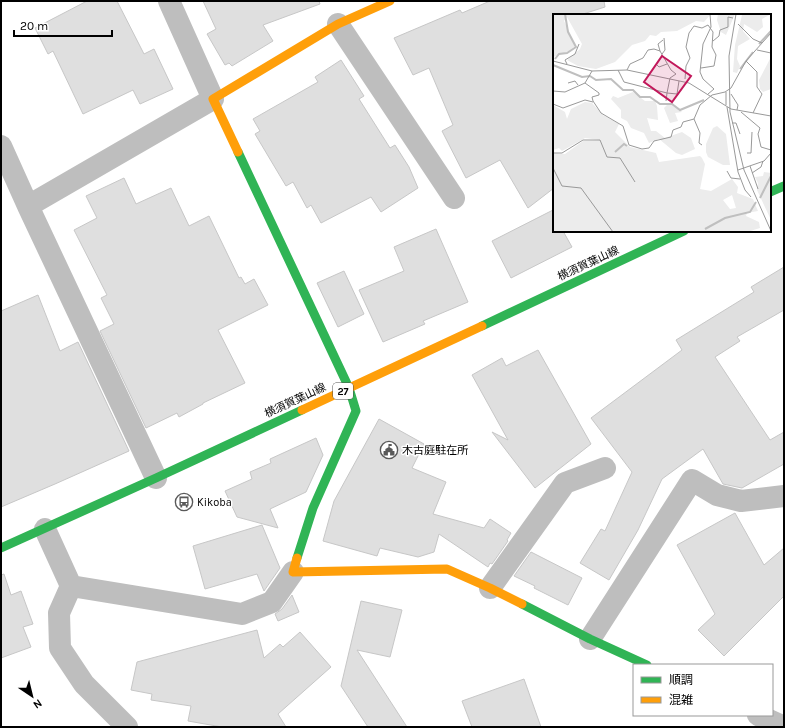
<svg xmlns="http://www.w3.org/2000/svg" width="785" height="728" viewBox="0 0 785 728" font-family="Karla,'Noto Sans JP',sans-serif">
<rect width="100%" height="100%" fill="#fff"/>
<path fill="#dfdfdf" stroke="#c7c7c7" d="M87 1H117L144 54 154 49 173 89 140 104 133 90 83 114 53 51 48 54 35 28Z
M203 1H319L320 4 263 25 273 41 232 66 229 63 225 65 207 34 216 29Z
M490 1H604L605 7 580 15H554V188L528 208 500 160 466 178 442 131 453 125 429 68 413 75 394 38 460 10 462 13Z
M341 60 364 96 359 99 390 148 395 145 409 167 418 188 381 212 371 197 321 223 311 205 307 208 293 182 286 186 255 134 260 131 253 119 318 82 315 77Z
M124 178 136 204 171 188 189 226 209 216 239 278 241 277 245 284 254 279 268 305 218 330 245 383 203 403V404L179 417 177 413 146 428 100 331 114 324 101 298 107 295 74 230 97 218 86 196Z
M553 210 554 212V231H563L572 247 511 278 492 241Z
M436 229 468 302 423 321 425 324 383 342 359 290 404 271 394 247Z
M784 267V310L737 337 740 341 715 357 770 440 784 432V464L742 488 723 484 703 449 662 479 638 530 609 580 580 563 601 529 605 531 632 472 591 418 682 350 676 340 754 292 751 287Z
M344 271 364 314 338 327 317 283Z
M38 295 60 351 78 342 129 451 55 484 1 507V311Z
M538 350 591 444 535 488 492 432 508 440 472 375 502 358 506 366Z
M379 419 424 444 412 468 446 482 433 514 484 528 490 519 511 533 507 540 508 541 492 564 490 563 488 567 439 534 434 552 418 557 380 548 377 556 323 541 334 501Z
M316 438 323 455 306 492 270 509 278 528 237 517 225 491 252 479 250 472 271 463 270 459Z
M735 513 764 565 784 548V596L724 656 698 630 715 614 677 545Z
M262 525 280 568 264 591 257 574 205 589 193 546Z
M531 552 582 578 568 605 534 588 535 586 514 576Z
M4 574 11 595 21 591 33 624 23 627 31 647 1 658V575Z
M292 595 299 612 278 621 275 614 282 609Z
M361 601 402 610 390 657 357 650 407 727H368L341 686Z
M257 630 264 658 280 644 283 647 300 632 331 667 278 714 286 727H222L188 721 191 706 151 700 152 694 131 690 137 662Z
M524 679 541 727H472L462 701Z"/>
<g fill="none" stroke-linecap="round" stroke-linejoin="round">
<path stroke="#bebebe" stroke-width="22" d="M338 24 454 198
M1 146 28 206
M156 478 28 206 213 99 169 1
M45 529 71 586 242 614 272 602 293 572
M71 586 59 613 60 648 84 684 127 727
M490 588 565 483 605 468
M590 639 692 480 717 495 741 501 784 496
M758 715 784 727"/>
<path stroke="#30b455" stroke-width="9" d="M238 152 349 388 356 411 313 508 297 558
M770 192 784 186
M482 326 684 231
M1 548 156 478 302 410
M522 604 590 639 647 665"/>
<path stroke="#ff9f0a" stroke-width="9" d="M238 152 213 99 338 24 390 1
M302 410 482 326
M297 558 293 572 447 569 490 588 522 604"/>
</g>
<defs>
<symbol id="civic-ring" viewBox="-11 -11 22 22"><circle r="9.5" fill="#fff" stroke="#595959" stroke-width="1.5"/><path d="M-.6-6.5H3V-4.5H.6V-3L4-1V1h2V6H-6V1h2V-1L-.6-3ZM-1.2 2.5V6h2.4V2.5Z" fill="#595959"/></symbol>
<symbol id="bus-ring" viewBox="-11 -11 22 22"><circle r="9.5" fill="#fff" stroke="#595959" stroke-width="1.5"/><path d="M-5-6H5V4H4V6H2V4H-2V6H-4V4H-5ZM-3.5-4V0h7V-4ZM-3.5 1.2v1.5H-2V1.2ZM2 1.2v1.5H3.5V1.2Z" fill="#595959"/></symbol>
</defs>
<g fill-rule="evenodd">
<use href="#civic-ring" x="379" y="440" width="20" height="20"/>
<use href="#bus-ring" x="174" y="492" width="20" height="20"/>
</g>
<g text-anchor="middle" stroke-width="3" stroke-linejoin="round" paint-order="stroke">
<rect fill="#fff" stroke="#4c4c4c" stroke-width="1" x="333" y="383" width="20" height="16" rx="3"/>
<g font-size="10" font-weight="bold" fill="#000">
<text x="343" y="395">27</text>
</g>
<g font-size="11" fill="#000" stroke="#fff">
<text transform="translate(588 263) rotate(-25)" y="4">横須賀葉山線</text>
<text transform="translate(295 400) rotate(-25)" y="4">横須賀葉山線</text>
</g>
<g font-size="11" fill="#000" stroke="#fff" text-anchor="start">
<text x="402" y="454">木古庭駐在所</text>
<text x="197" y="506">Kikoba</text>
</g>
</g>
<g transform="translate(553 14)">
<rect width="218" height="218" fill="#fff"/>
<path d="M0 0H158L151 8 143 7 124 17 108 18 103 22 97 21 92 27 79 31 62 48 43 55 25 52 14 46 27 35 29 30 14 3 11 7 23 31 16 37 0 43ZM165 0H182L173 21 168 18 164 6ZM218 0 209 5 210 13 204 18 191 10 190 17 197 25 185 32 184 45 187 52 184 59 180 58 182 31 189 1ZM218 43V75L210 78 207 75 206 66ZM80 78 92 87H102L104 92 105 106 94 104 98 117H103L112 124 129 118 138 124 142 135 129 141 123 139 106 125 96 129 91 119 78 114 74 107 68 104V96L58 85 60 82 65 84ZM32 88 39 89 50 101 66 110 62 118 77 133 103 139 106 148 147 142 149 144 152 150 147 175 158 177 179 165 185 173 184 179 200 185 205 197 194 199 193 202 206 208 207 214 194 218H0V139L12 140 30 127 47 126 32 124 9 137 6 134 0 136V91L12 98 14 105 18 95ZM179 181 183 194 177 195 170 186ZM115 90 123 92 129 98 122 99 125 107 117 109 111 94ZM164 112 173 120 177 151H170L155 143 153 138V130L160 114ZM211 158 218 159V206L204 176 205 169 202 163 210 162Z" fill="#ececec" fill-rule="evenodd"/>
<path fill="none" stroke="#bfbfbf" stroke-width="2" d="M206 30 218 17M2 45 6 40 14 39 23 33 15 18 12 0M0 51 29 63 37 62 43 66 58 65 70 76H80L87 83H97L107 90H119L127 96 151 86M187 55 200 38M62 138 71 130 74 132M207 184 218 162M152 215 172 204 197 198 203 188"/>
<path fill="none" stroke="#999" stroke-width="1" d="M183 0 176 42 177 98 191 156 218 217M185 10 200 25 209 29M160 27 166 22 167 16 175 13V3L180 4M204 36 218 39M107 37 105 30 110 26M109 40 112 36 111 24M0 47 39 57 74 56 136 69 178 95 218 102M193 47 204 58V73L209 80 200 99M14 50 12 46 22 40 26 30M103 50 106 53 114 50M65 56 71 68 114 79 117 64 123 60 118 56 107 37 101 35 95 36 90 44 77 50 74 56M132 65 133 52 137 44 133 33 136 19 141 12 149 14 155 11 160 18 159 33 163 41 161 52 148 54M15 69 22 67 25 71M32 69 46 79V81L39 83 40 87 48 99 70 112 76 131 89 135 96 134 101 127 118 123 120 116 128 113 130 108 141 105 147 91 159 81 172 78 178 74 193 47 218 19M0 77 12 78 32 69 39 57M173 78V91M155 80 161 75 150 65 147 58 150 30 158 13 157 0M178 80 185 91 184 96M113 87 114 79 124 80 126 67M0 90 10 94 32 86 40 88M174 93 185 158 192 176 198 183M188 98 207 114 205 120 208 133 218 136M141 105 147 119 146 129 149 131M179 109H183L187 120M0 139H9L30 126H47L54 143 67 144 82 168M194 139H198L199 118M197 152 205 175M0 154 9 172 28 174 60 218M185 156 211 147 218 139M174 157 178 164 187 165M199 159 208 153 210 147"/>
<path fill="#c2185b" fill-opacity="0.15" stroke="#c2185b" stroke-width="2" d="M109 42 138 62 119 88 91 68Z"/>
<rect width="218" height="218" fill="none" stroke="#000" stroke-width="2"/>
</g>
<rect width="785" height="728" fill="none" stroke="#000000" stroke-width="4"/>
<rect x="633" y="664" width="140" height="52" fill="#ffffff" stroke="#999999"/>
<rect x="641" y="677" width="20" height="6" fill="#30b455" stroke="#999999"/>
<text x="669" y="684" font-size="12" fill="#000000">順調</text>
<rect x="641" y="697" width="20" height="6" fill="#ff9f0a" stroke="#999999"/>
<text x="669" y="704" font-size="12" fill="#000000">混雑</text>
<g transform="translate(32 696) rotate(145)" stroke="#ffffff" stroke-width="3" paint-order="stroke">
<path d="M0-3L7 15L0 10L-7 15Z" fill="#000000"/>
<text y="-6" font-size="11" font-weight="bold" text-anchor="middle" fill="#000000">N</text>
</g>
<path d="M14 30v6h98v-6" fill="none" stroke="#000000" stroke-width="2"/>
<text x="20" y="30" font-size="12" fill="#000000" stroke="#ffffff" stroke-width="3" paint-order="stroke">20 m</text>
</svg>
